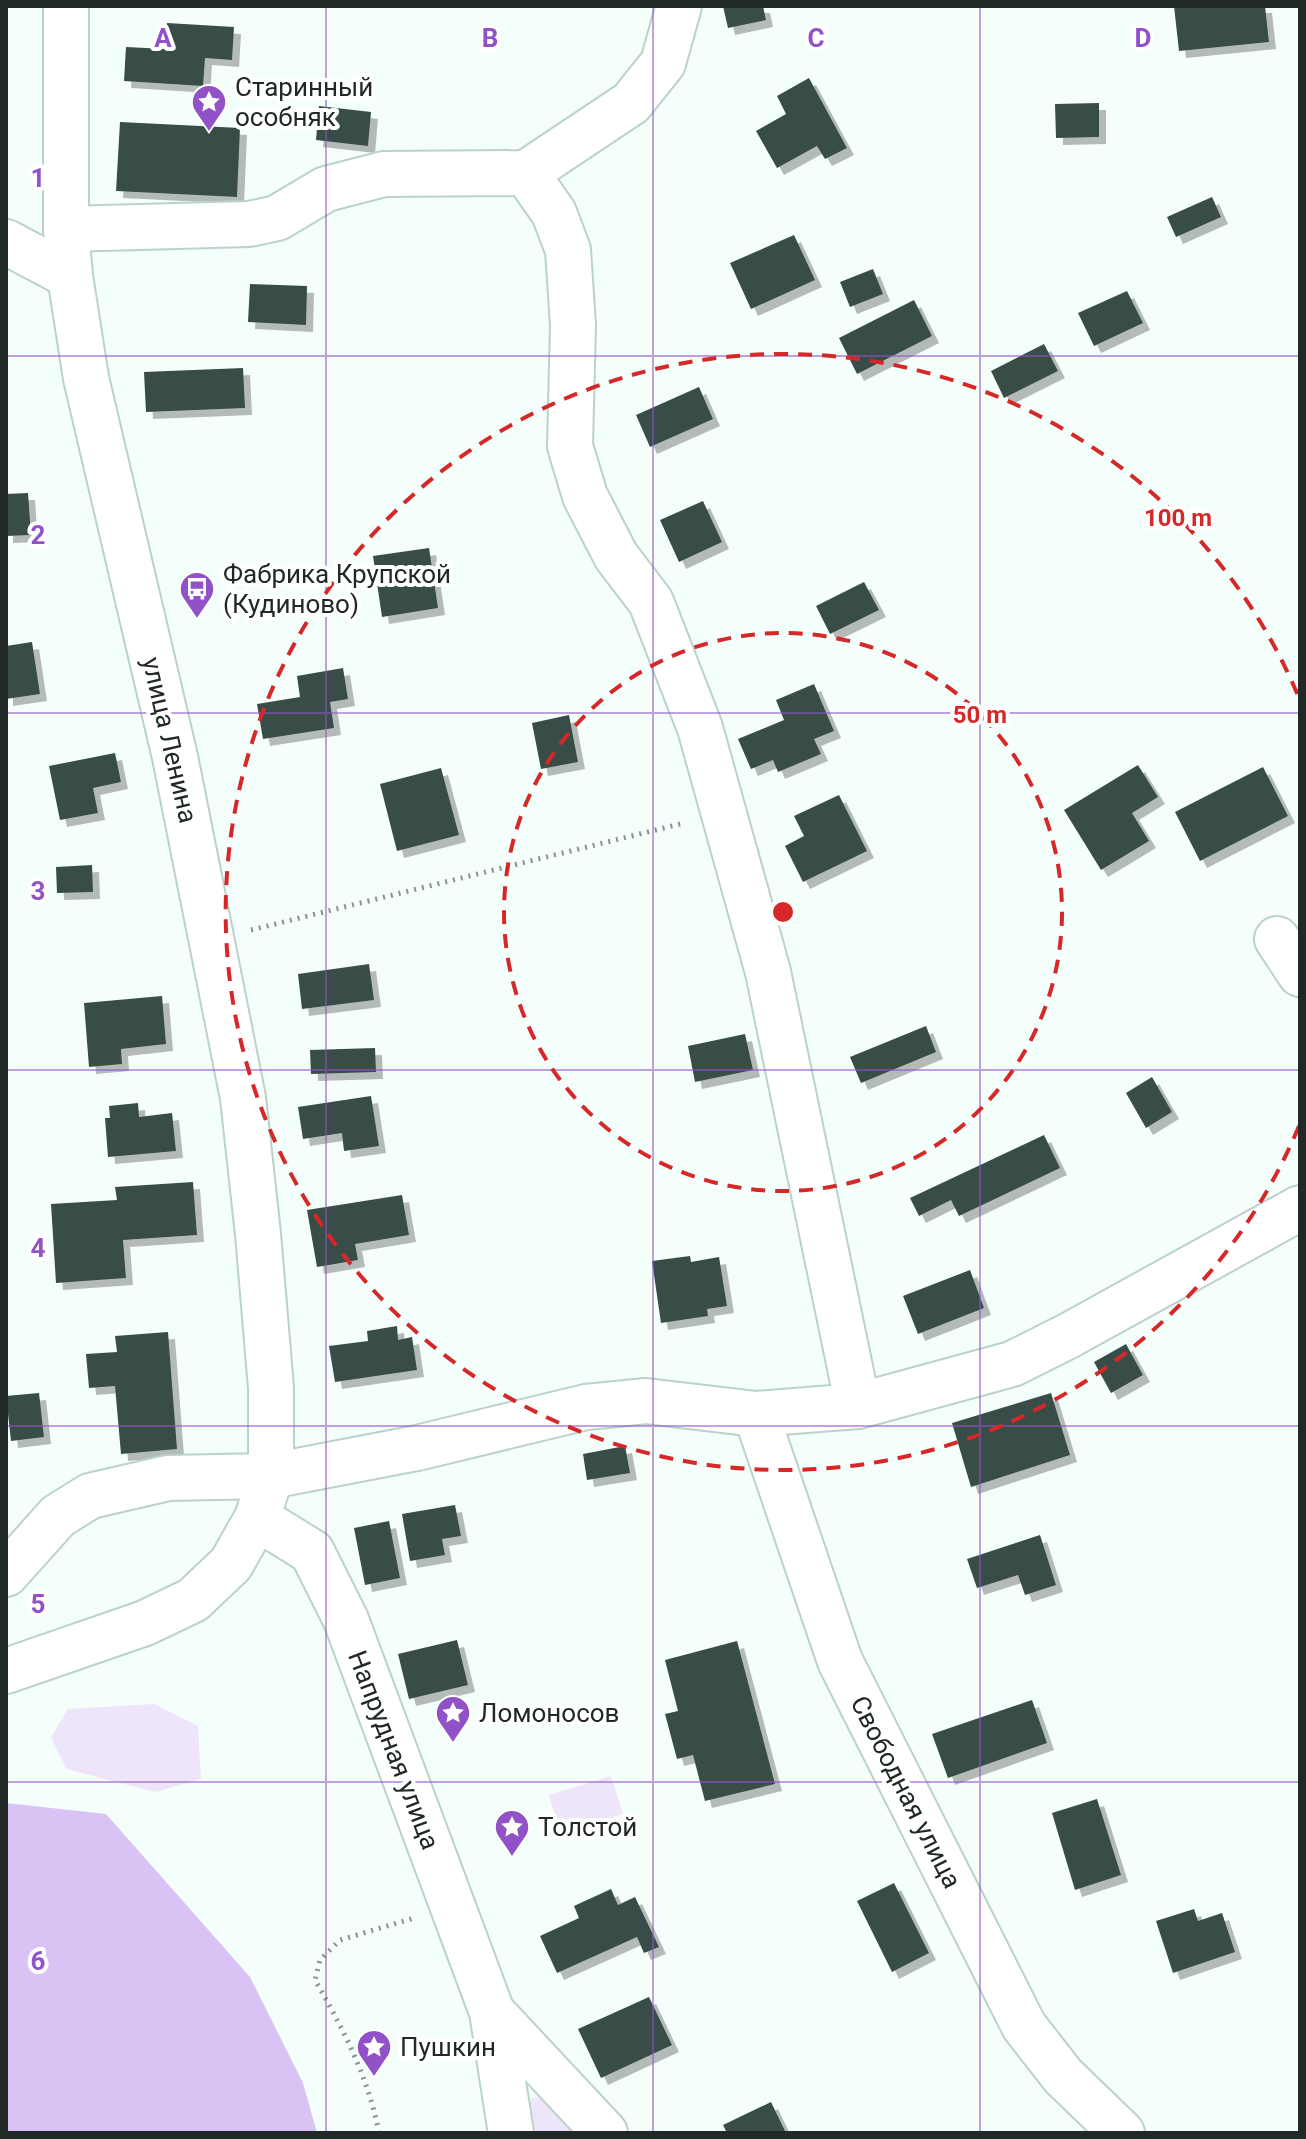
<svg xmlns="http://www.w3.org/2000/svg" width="1306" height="2139" viewBox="0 0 1306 2139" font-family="Roboto,sans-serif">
<defs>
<filter id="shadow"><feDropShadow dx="7" dy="7" stdDeviation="0" flood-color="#0004"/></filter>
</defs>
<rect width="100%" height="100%" fill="#f4fefa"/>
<path fill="#efe5fa" d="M154 1704 198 1726 201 1779 155 1792 66 1769 51 1737 68 1709Z
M611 1776 623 1814 560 1833 549 1795Z
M532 2098H547L579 2133H529L526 2111Z"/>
<path fill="#d9c2f4" d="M6 1803 106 1814 250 1977 303 2083 317 2133H6Z"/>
<path fill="#384d46" filter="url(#shadow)" d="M723 6H763L766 20 728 28Z
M1174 6H1265L1269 42 1179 51Z
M167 23 234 27 232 60 205 58 203 86 124 81 126 47 166 49Z
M809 78 847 148 825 159 817 146 777 168 756 131 786 114 777 96Z
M1099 103V137L1056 138 1055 104Z
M319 106 371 112 368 146 316 140Z
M120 122 240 128 237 197 116 191Z
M1212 197 1221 217 1176 237 1167 217Z
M794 235 815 280 751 309 730 263Z
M873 269 883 294 850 307 840 282Z
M250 284 307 286 306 325 248 322Z
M1127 291 1143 323 1094 346 1078 313Z
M914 300 932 336 857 374 839 338Z
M1044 344 1058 371 1004 398 991 371Z
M243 368 245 408 146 412 144 372Z
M699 387 713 419 650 447 636 415Z
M28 493 31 535 6 536V494Z
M703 501 722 542 679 562 660 520Z
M429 548 438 608 382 617 373 556Z
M864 582 879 610 830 634 816 606Z
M32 642 40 694 6 699V646Z
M343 668 348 699 330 702 334 728 263 739 257 704 300 697 297 676Z
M814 684 834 731 814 739 821 754 778 772 773 760 751 769 738 739 784 720 776 700Z
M569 715 578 762 541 769 532 723Z
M115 753 121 782 93 788 98 813 60 820 49 766Z
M1138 765 1158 797 1132 813 1149 841 1101 870 1064 810Z
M1263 767 1288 816 1200 861 1175 812Z
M441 768 459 835 397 851 380 784Z
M839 795 867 851 803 882 785 846 804 836 794 816Z
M92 865 93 892 57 893 56 867Z
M369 964 374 1000 302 1009 298 974Z
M162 996 166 1044 121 1049 122 1064 89 1067 84 1003Z
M926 1026 936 1052 861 1083 850 1057Z
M745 1034 753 1070 695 1082 688 1046Z
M375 1048 376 1072 311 1074 310 1050Z
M1152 1077 1172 1112 1146 1128 1126 1093Z
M371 1096 379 1146 344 1151 342 1133 303 1139 298 1107Z
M138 1103 139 1117 172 1113 176 1151 108 1157 105 1118H110L109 1106Z
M1044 1135 1060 1168 959 1216 951 1200 919 1216 910 1198Z
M193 1182 197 1235 123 1240 126 1278 56 1283 51 1204 117 1200 115 1187Z
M402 1195 409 1235 355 1244 358 1260 317 1267 307 1210Z
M690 1256 691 1262 719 1257 727 1306 707 1309 708 1316 661 1323 652 1261Z
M970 1270 984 1308 918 1334 903 1296Z
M397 1326 398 1340 412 1337 417 1370 335 1382 329 1346 368 1341 367 1331Z
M168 1332 177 1449 121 1454 115 1386 89 1388 86 1354 117 1352 115 1336Z
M1126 1344 1143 1375 1111 1393 1094 1362Z
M39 1393 44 1437 11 1441 6 1396Z
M1051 1393 1070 1455 971 1487 952 1423Z
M625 1446 630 1473 587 1480 583 1454Z
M455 1505 461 1536 442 1539 445 1555 410 1561 402 1514Z
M389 1521 400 1578 365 1585 354 1528Z
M1040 1535 1056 1585 1025 1595 1018 1575 977 1588 967 1559Z
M457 1640 468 1685 409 1699 398 1654Z
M737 1641 775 1784 705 1801 693 1755 677 1759 665 1714 678 1711 665 1660Z
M1032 1700 1047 1743 948 1778 932 1734Z
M1097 1799 1121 1875 1075 1890 1052 1813Z
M894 1883 929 1953 892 1972 857 1901Z
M611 1889 618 1905 635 1897 659 1947 644 1953 637 1937 557 1973 540 1936 579 1918 574 1906Z
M1194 1909 1198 1921 1222 1913 1235 1952 1173 1973 1156 1921Z
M649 1997 672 2045 601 2078 578 2029Z
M771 2102 786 2133H727L723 2125Z"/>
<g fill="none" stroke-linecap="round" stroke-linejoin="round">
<defs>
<path id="minor" d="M526 173 554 213 568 250 573 325 570 446 585 496 616 556 651 602 700 728 768 972 858 1406
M66 229 249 224 277 218 326 189 384 174 526 173 631 103 663 63 679 6
M6 242 70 276
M1277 939 1300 974
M756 1414 840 1661 1024 2026 1063 2076 1122 2133
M257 1518 312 1552 346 1620 492 2012 511 2133
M6 1574 58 1516 90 1496 168 1478 271 1476 417 1448 586 1407 646 1401 756 1414 858 1406 1012 1364 1068 1336 1300 1208
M492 2012 605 2133"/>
<path id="major" d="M6 1671 145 1623 193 1600 231 1564 257 1518 271 1476V1388L258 1234 243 1098 175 757 86 378 70 276 66 229V6"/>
</defs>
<use href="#minor" stroke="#bad3c9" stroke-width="48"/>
<use href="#major" stroke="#bad3c9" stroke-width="48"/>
<path stroke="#89928f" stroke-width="5" stroke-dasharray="2 6" stroke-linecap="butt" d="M251 930 684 823
M379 2133C368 2076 343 2029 315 1980L320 1960 340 1940 414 1918"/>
<use href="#minor" stroke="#fff" stroke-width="44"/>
<use href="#major" stroke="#fff" stroke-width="44"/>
</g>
<path fill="none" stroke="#9152c8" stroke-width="2" stroke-opacity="0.55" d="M326 6V2133M653 6V2133M980 6V2133M6 356H1300M6 713H1300M6 1070H1300M6 1426H1300M6 1782H1300"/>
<g fill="none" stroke="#d62828" stroke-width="4" stroke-dasharray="14 10">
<circle cx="783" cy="912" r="279"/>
<path d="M1299 1126A558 558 0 1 1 1299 698"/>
</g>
<defs>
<symbol id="sight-pin" viewBox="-11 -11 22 30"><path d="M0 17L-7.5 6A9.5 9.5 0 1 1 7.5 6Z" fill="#9152c8" stroke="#fff"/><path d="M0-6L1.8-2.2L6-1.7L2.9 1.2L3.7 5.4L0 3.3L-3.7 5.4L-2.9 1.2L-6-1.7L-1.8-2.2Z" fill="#fff"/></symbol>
<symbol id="bus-pin" viewBox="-11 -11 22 30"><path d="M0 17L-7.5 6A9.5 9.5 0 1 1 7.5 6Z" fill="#9152c8" stroke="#fff"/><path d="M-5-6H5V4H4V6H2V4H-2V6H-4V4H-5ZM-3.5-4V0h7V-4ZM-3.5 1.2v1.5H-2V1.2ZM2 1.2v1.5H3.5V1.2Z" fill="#fff"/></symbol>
</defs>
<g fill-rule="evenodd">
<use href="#sight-pin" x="189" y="82" width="40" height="54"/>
<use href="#bus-pin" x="177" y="569" width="40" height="54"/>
<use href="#sight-pin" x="433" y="1693" width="40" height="54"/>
<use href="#sight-pin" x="492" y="1807" width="40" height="54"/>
<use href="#sight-pin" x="354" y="2027" width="40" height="54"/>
</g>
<g text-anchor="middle" stroke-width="8" stroke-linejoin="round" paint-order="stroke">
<g font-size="26" fill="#202926" stroke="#fff" text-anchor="start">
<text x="235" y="96">Старинный<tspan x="235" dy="30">особняк</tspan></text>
<text x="223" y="583">Фабрика Крупской<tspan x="223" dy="30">(Кудиново)</tspan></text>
<text x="479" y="1722">Ломоносов</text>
<text x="538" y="1836">Толстой</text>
<text x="400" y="2056">Пушкин</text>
</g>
<g font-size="26" fill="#202926" stroke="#fff">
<text transform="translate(170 740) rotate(77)" y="9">улица Ленина</text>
<text transform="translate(394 1750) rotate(69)" y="9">Напрудная улица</text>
<text transform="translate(906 1792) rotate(63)" y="9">Свободная улица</text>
</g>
</g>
<g font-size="26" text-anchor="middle" font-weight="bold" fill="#9152c8" stroke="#fff" stroke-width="8" stroke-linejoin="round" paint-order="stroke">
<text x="163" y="47">A</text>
<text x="490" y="47">B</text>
<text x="816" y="47">C</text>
<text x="1143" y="47">D</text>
<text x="38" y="187">1</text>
<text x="38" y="544">2</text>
<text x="38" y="900">3</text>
<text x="38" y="1257">4</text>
<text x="38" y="1613">5</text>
<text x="38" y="1970">6</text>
</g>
<circle cx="783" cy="912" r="12" fill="#d62828" stroke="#fff" stroke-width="4"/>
<g font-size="24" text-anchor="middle" font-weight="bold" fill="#d62828" stroke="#fff" stroke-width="8" stroke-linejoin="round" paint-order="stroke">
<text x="1178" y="526">100 m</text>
<text x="980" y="723">50 m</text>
</g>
<rect width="1306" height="2139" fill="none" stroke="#202926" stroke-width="16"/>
</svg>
